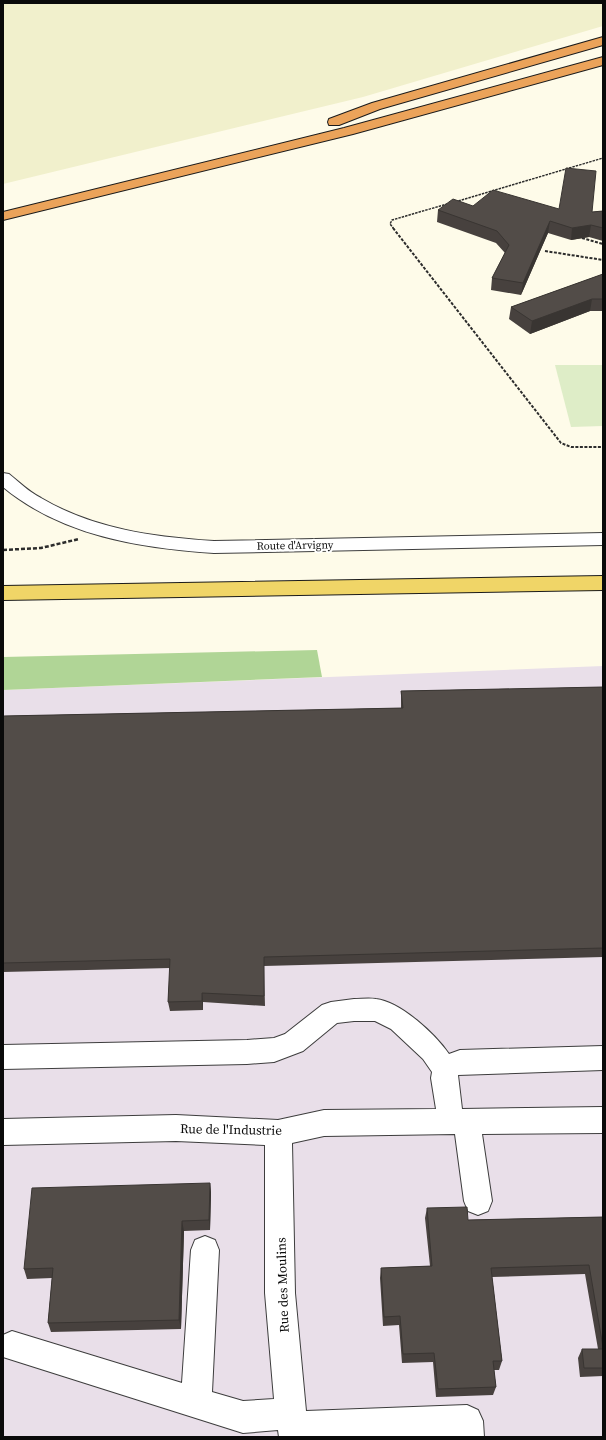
<svg xmlns="http://www.w3.org/2000/svg" width="606" height="1440" viewBox="0 0 606 1440" font-family="'Source Serif 4',serif">
<rect width="100%" height="100%" fill="#fefbe9"/>
<path fill="#e9dfe9" d="M603 666V1437H3V690Z"/>
<path fill="#f1f0cc" d="M3 3H603V26L363 97 3 184Z"/>
<path fill="#b0d596" d="M317 650 322 677 3 690V657Z"/>
<path fill="#deedc7" d="M555 365H603V426L571 427Z"/>
<g fill="none" stroke-linecap="round" stroke-linejoin="round">
<defs>
<path id="minor" d="M3 473 9 474C19 482 29 492 41 498 93 529 154 537 214 541L603 533V545L214 553C140 548 62 536 3 487Z
M354 999C361 999 369 998 376 999 401 1002 435 1034 449 1054L460 1050 603 1046V1070L458 1075 462 1109 603 1107V1133L482 1134 492 1201 488 1211 478 1215 468 1211 464 1201 455 1134 324 1136 292 1143 295 1293 306 1411 467 1405 478 1410 483 1421 484 1437H279L278 1430 243 1433 3 1357V1335L12 1331 182 1383 191 1250 195 1240 205 1236 215 1240 219 1250 212 1392 243 1401 274 1399 265 1293V1145L176 1141 3 1145V1119L176 1115 278 1120 324 1110 436 1109 431 1078 432 1072 423 1059 391 1029 375 1021H354L337 1023 303 1051 274 1062 247 1064 3 1069V1045L247 1040 274 1038 285 1034 322 1005 331 1002Z"/>
<path id="major" d="M603 576V590L3 600V586Z"/>
<path id="highway" d="M603 37V45L380 109 339 125H329L328 122 329 119 372 103Z
M603 57V65L353 134 3 220V212L344 128Z"/>
</defs>
<use href="#minor" stroke="#3d3d3d" stroke-width="2"/>
<use href="#major" stroke="#1b1b1b" stroke-width="2"/>
<use href="#highway" stroke="#1b1b1b" stroke-width="2"/>
<path stroke="#2c2c2c" stroke-width="1.5" stroke-dasharray="2.5 1" stroke-linecap="butt" d="M455 202 603 158
M394 229 390 224 392 220 447 204"/>
<path stroke="#2c2c2c" stroke-width="2" stroke-dasharray="3 1.5" stroke-linecap="butt" d="M393 228 561 443 571 447H603
M582 238 603 244
M545 251 603 260"/>
<path stroke="#2c2c2c" stroke-width="2.5" stroke-dasharray="4 2" stroke-linecap="butt" d="M3 550 41 548 79 539"/>
<use href="#minor" fill="#fff" fill-rule="evenodd"/>
<use href="#major" fill="#f0d567" fill-rule="evenodd"/>
<use href="#highway" fill="#eba35a" fill-rule="evenodd"/>
</g>
<path fill="#47413e" d="M473 206 559 209 592 212 603 211V241L589 237 571 240 548 233 521 295 491 290 492 278 505 253 496 243 437 222 438 210Z
M603 274V311H590L530 334 509 319 511 307Z
M603 687V957L264 966 265 1006 203 1002V1010L170 1011 168 1002 170 968 3 972V716L401 708V691Z
M210 1183 211 1193 210 1230 184 1231 181 1329 51 1332 48 1323 52 1278 27 1279 24 1269Z
M427 1208 468 1220 603 1217V1376L580 1377 578 1358 582 1349H598L585 1274 492 1277 502 1361 499 1370H494L496 1387 493 1395 436 1397 433 1362 402 1363 399 1325 383 1326 380 1278 381 1268 430 1266 425 1218Z"/>
<path fill="#393532" d="M550 221 548 233 521 295 523 283Z
M591 225 589 237 571 240 572 228Z
M592 299 590 311 530 334 532 321Z
M202 993 203 1002V1010L202 1001Z
M210 1183 211 1193 210 1230 209 1220Z
M182 1221 184 1231 181 1329 179 1320Z"/>
<path fill="#524c48" stroke="#393532" d="M566 168 596 171 592 212 603 211V228L591 225 572 228 550 221 523 283 492 278 509 245 497 231 438 210 453 199 473 206 493 190 559 209Z
M603 274V299H592L532 321 511 307Z
M603 687V948L264 957V996L202 993V1001L168 1002 170 959 3 963V716L403 708 401 691Z
M210 1183 209 1220 182 1221 179 1320 48 1323 53 1268 24 1269 32 1188Z
M467 1207 468 1220 603 1217V1347L589 1265 491 1268 502 1361H493L496 1387 438 1389 434 1353 403 1354 400 1316 384 1317 381 1268 432 1266 427 1208Z
M582 1349H603V1368H584Z"/>
<g text-anchor="middle" stroke-width="4" stroke-linejoin="round" paint-order="stroke">
<g font-size="11" fill="#0a0a0a" stroke="#fff">
<text transform="translate(295 545) rotate(-1)" y="4">Route d'Arvigny</text>
</g>
<g font-size="13" fill="#0a0a0a" stroke="#fff">
<text transform="translate(231 1129) rotate(1)" y="5">Rue de l'Industrie</text>
<text transform="translate(282 1285) rotate(-92)" y="5">Rue des Moulins</text>
</g>
</g>
<rect width="606" height="1440" fill="none" stroke="#0a0a0a" stroke-width="8"/>
</svg>
